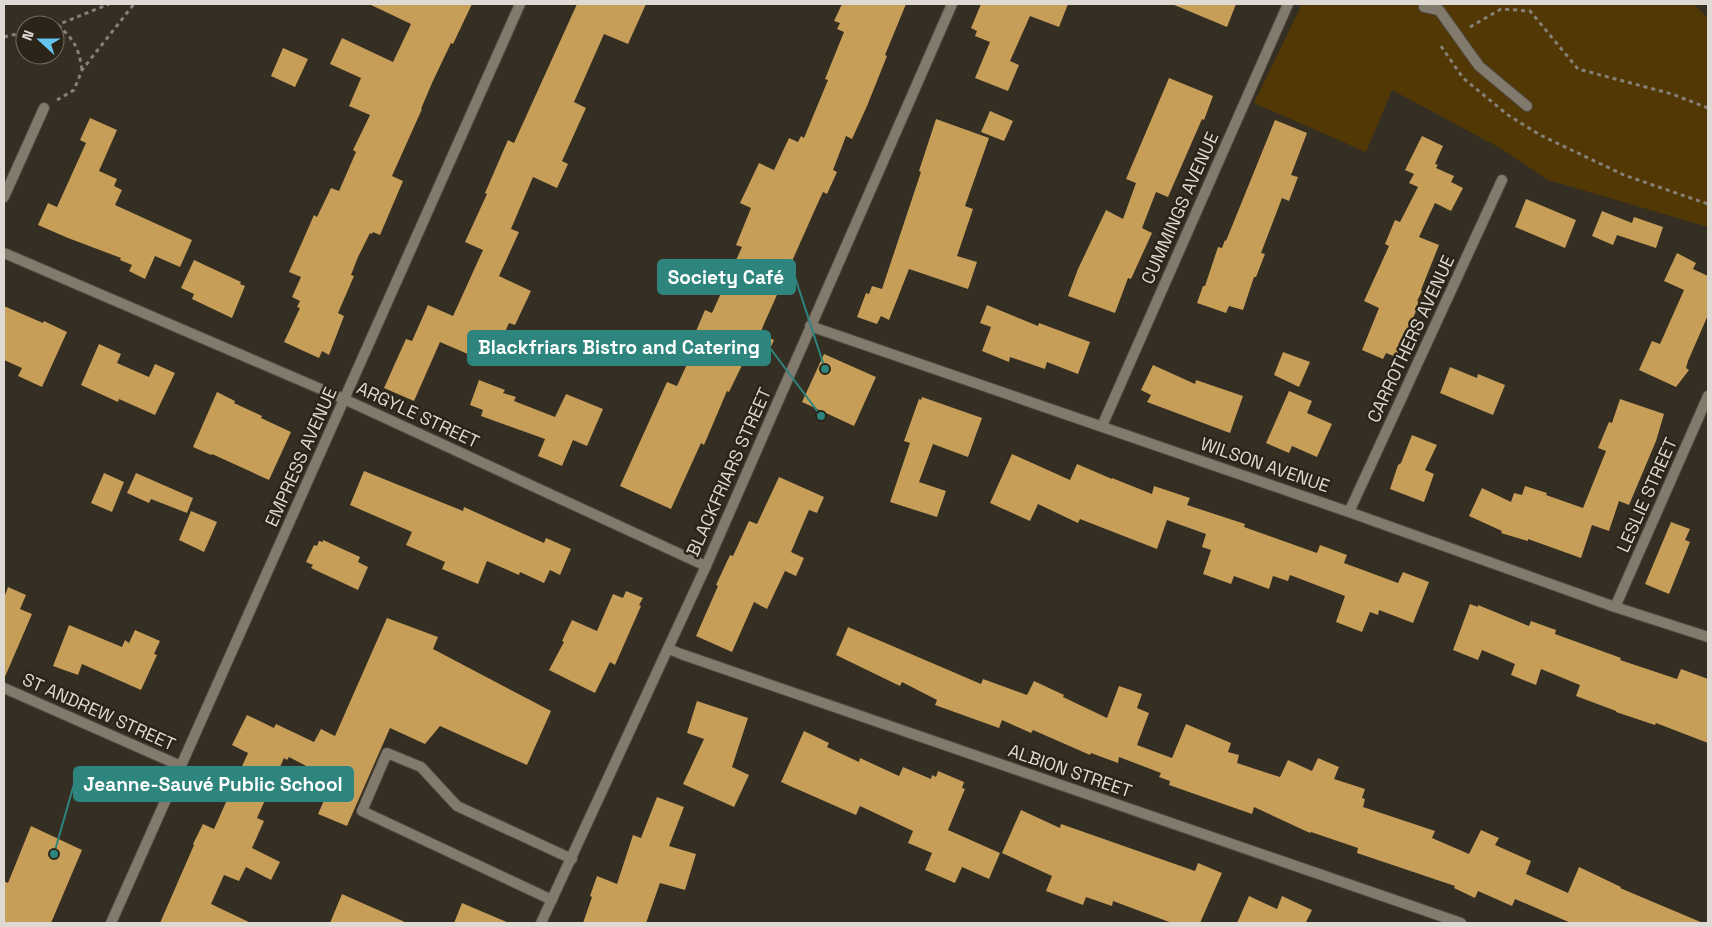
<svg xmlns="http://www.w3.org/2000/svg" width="1712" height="927" viewBox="0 0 1712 927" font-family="'Space Grotesk',sans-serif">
<rect width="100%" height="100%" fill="#352e23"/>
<path fill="#513805" d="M1302 4H1694L1708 18V227L1548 180 1502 149 1392 90 1366 152 1254 103Z"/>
<path fill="#c79e58" d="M369 4H472L453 44 451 43 432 83 421 109H422L392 176 403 181 380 235 373 232 372 234 370 233 358 257 351 275 354 276 338 313 344 316 329 355 322 351 319 358 284 342 300 308 297 307 300 301 292 297 301 277 289 272 314 215 317 217 331 188 339 191 356 152 353 150 370 115 349 106 361 78 330 64 342 38 393 62 411 24Z
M577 4H646L628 44 604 34 574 102 586 108 562 161 568 164 557 188 533 177 511 229 519 232 499 276 531 291 515 325 509 323 491 364 440 342 414 401 384 388 406 339 412 341 428 305 453 316 483 250 465 242 487 194 485 193 508 140 514 143Z
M842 4H906L885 55 887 56 867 106 852 139 846 136 833 170 837 172 827 194 823 192 817 205 764 324 760 334 774 340 765 359 750 353 747 359H745L729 392 727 391 704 445 701 443 671 509 620 486 667 382 677 386 699 338 694 336 705 310 712 313 742 247 736 245 751 208 740 203 759 163 774 170 789 138 798 142 801 136 804 138 828 80 825 79 844 32 837 29 840 23 834 21Z
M981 4H1068L1059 27 1030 16 1010 61 1019 65 1008 91 975 78 990 42 975 36 977 31 971 28Z
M1172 4H1236L1227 27Z
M283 48 308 59 295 87 271 76Z
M1169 78 1213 96 1204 120 1202 119 1168 197 1156 192 1142 228 1152 233 1131 279 1128 278 1115 313 1068 296 1078 269 1106 210 1123 219 1136 183 1126 179Z
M990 111 1013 121 1004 141 981 132Z
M90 118 117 130 99 171 117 179 114 186 122 190 115 205 192 240 180 267 155 256 145 279 129 271 132 265 120 260 121 258 68 238 38 225 48 203 57 207 86 143 80 140Z
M936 119 989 138 965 206 973 209 957 256 977 262 968 289 909 269 889 320 881 316 877 324 857 317 866 293 869 294 872 286 882 289 921 172 919 171Z
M1275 120 1307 133 1291 175 1298 177 1289 201 1282 198 1261 253 1265 254 1256 277H1254L1243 310 1229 306 1226 313 1197 303 1203 286H1205L1218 247 1222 248 1225 240 1226 241Z
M1422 136 1443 146 1435 164 1438 165 1436 168 1454 176 1451 182 1463 188 1451 211 1435 203 1419 237 1439 245 1421 290 1422 291 1417 301 1420 302 1396 357 1386 353 1383 359 1362 350 1379 308 1364 301 1389 246 1385 244 1395 220 1400 222 1418 187 1409 183 1414 174 1405 170Z
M1526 199 1576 220 1565 248 1515 227Z
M1602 211 1632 223 1634 217 1663 227 1656 248 1617 235 1613 245 1592 236Z
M1677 253 1696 263 1693 269 1708 276V315L1688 361 1686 368 1689 370 1676 387 1639 370 1652 341 1660 344 1684 290 1664 281Z
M194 260 241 282 240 284 245 286 232 318 192 299 194 294 181 288Z
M987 305 1038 326 1039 323 1090 342 1078 374 1047 362 1045 369 1010 357 1009 362 982 351 991 327 980 323Z
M4 306 43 323 44 321 67 332 42 387 18 376 22 368 4 360Z
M99 344 121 354 117 363 149 377 155 364 175 373 155 415 119 399 118 402 81 385Z
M1283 352 1310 362 1299 387 1274 375Z
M824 354 876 377 854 426 802 402Z
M1153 365 1195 384 1196 380 1243 396 1230 433 1147 402 1151 395 1141 390Z
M1450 367 1477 378 1478 374 1505 385 1493 415 1440 393Z
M479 380 505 390 503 393 516 397 514 401 555 417 566 394 603 409 587 446 573 440 562 466 538 456 545 439 481 416 483 410 470 405Z
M1289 391 1312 401 1307 413 1332 424 1317 457 1292 446 1289 453 1266 443Z
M217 392 235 401 234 403 262 416 261 418 291 432 269 480 212 454 211 455 193 447Z
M922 397 982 418 968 457 933 444 919 482 946 491 937 517 890 502 910 443 904 441 919 399 921 400Z
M1620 399 1664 414 1656 441 1629 505 1619 501 1609 531 1592 525 1581 558 1528 539V541L1501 533 1502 531 1469 516 1482 488 1511 502 1514 493 1522 495 1525 486 1547 493 1546 495 1583 508 1606 451 1598 448 1609 422 1612 423Z
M1412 435 1437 445 1425 470 1434 474 1424 502 1390 489 1398 465 1401 463Z
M1012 454 1070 480 1077 464 1112 479V478L1152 494 1154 486 1190 498 1187 505 1245 524 1244 527 1317 553 1320 545 1347 555 1344 563 1398 583 1403 572 1429 582 1413 623 1379 610 1378 615 1370 612 1362 632 1336 622 1345 596 1290 575 1288 581 1273 576 1269 589 1234 576 1231 584 1203 574 1211 550 1202 547 1206 534 1167 520 1157 549 1080 519 1078 523 1038 504 1030 521 990 503Z
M364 471 463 511 464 507 544 543 546 538 571 549 560 575 550 570 544 583 520 572 519 575 487 561 478 584 442 569 445 562 406 545 412 532 350 505Z
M104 473 124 482 112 512 91 503Z
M136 473 193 498 187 513 151 499 149 503 127 493Z
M779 477 824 497 817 513 809 510 791 552 804 558 796 576 785 571 767 609 754 602 732 652 696 636 718 586 716 585 730 555 733 556 749 521 757 524Z
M191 511 217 522 204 552 179 540Z
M1671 522 1690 529 1685 540 1690 542 1669 594 1645 584Z
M323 540 360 557 358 562 368 567 358 590 311 568 313 565 306 562 314 545 317 546 319 541 323 542Z
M8 587 26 595 20 609 32 614 4 679V598Z
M626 591 643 598 639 605 641 606 615 665 610 662 595 693 549 670 564 642 562 641 572 620 597 631 613 594 623 598Z
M1470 604 1478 607V605L1529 626 1531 621 1556 630 1555 634 1621 658 1620 660 1677 679 1681 669 1708 679V743L1656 723 1655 725 1616 712V711L1576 696 1580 685 1541 669 1536 685 1511 675 1515 664 1482 650 1478 660 1453 650Z
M387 618 438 637 433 649 551 711 527 765 440 726 425 744 390 728 347 826 318 814 333 780 289 757 287 760 284 758 257 818 264 821 252 848 280 862 271 880 246 867 239 881 224 875 211 904 251 923H160L194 845 193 844 203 824 214 829 248 753 232 745 247 715 274 728 276 724 314 742 321 729 335 736Z
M69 625 122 647 125 640 129 643 135 630 160 641 154 654 157 655 141 690 82 664 78 675 53 666Z
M848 627 981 684 983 679 1027 695 1034 681 1064 695 1063 697 1107 718 1119 686 1142 694 1137 708 1149 713 1137 745 1172 758 1186 724 1231 743 1228 752 1239 755 1237 763 1280 777 1288 760 1312 771 1318 758 1339 767 1334 779 1365 789 1362 798 1365 799 1363 807 1435 831 1432 838 1469 854 1481 830 1499 838 1495 845 1531 861 1526 874 1568 893 1579 867 1621 887 1620 888 1703 923H1571L1515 899 1512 906 1478 891 1475 898 1454 888 1455 886 1357 853 1358 848 1311 832 1310 833 1254 807 1252 814 1169 785 1170 781 1159 777 1161 773 1119 757 1118 763 1091 753 1090 755 1033 730 1031 733 1002 720 999 728 935 705 937 700 902 682 900 686 836 655Z
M697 701 748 718 732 767 749 775 734 807 683 784 704 739 687 733Z
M804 731 829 743 827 747 859 762 860 758 899 776 903 767 931 779 932 775 936 777 938 771 964 782 962 788 965 789 948 830 1000 853 989 879 962 867 955 883 925 870 932 853 908 843 913 831 860 806 856 815 781 782Z
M657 797 684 807 669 846 696 854 685 890 660 883 646 923H583L592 897 590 896 597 876 617 884 633 835 641 838Z
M1021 810 1060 828 1061 824 1195 871 1198 863 1222 873 1200 923H1172L1113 901 1112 906 1086 897 1083 905 1046 891 1052 876 1002 853Z
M31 826 82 850 51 923H4V881L8 883Z
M342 894 407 923H330Z
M1249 896 1277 909 1282 896 1312 910 1306 922 1308 923H1237Z
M462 903 509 923H454Z"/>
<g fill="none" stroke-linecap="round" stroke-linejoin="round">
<defs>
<path id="service" d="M1424 7 1439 10 1479 66 1527 106
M552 900 362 811 387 753 421 767 457 806 572 859"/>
<path id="minor" d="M4 197 44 108
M4 253 344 399 706 566
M810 326 1349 512 1615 607 1708 637
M1102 426 1288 4
M1349 512 1502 180
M1615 607 1708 396
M669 649 681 654 1461 923
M4 688 181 766
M111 923 520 4"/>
<path id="tertiary" d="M541 923 706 566 952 4"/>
</defs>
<use href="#service" stroke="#4f493f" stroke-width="12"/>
<use href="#minor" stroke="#4f493f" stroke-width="12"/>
<use href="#tertiary" stroke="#4f493f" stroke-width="12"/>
<path stroke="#868077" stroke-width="3" stroke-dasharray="4 4" stroke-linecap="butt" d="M58 25C74 40 79 48 82 70
M55 26 109 4
M1470 27 1501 9 1530 11 1578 69 1672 94 1708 108
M4 37 25 32
M1441 46 1463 78 1508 115 1540 135 1624 175 1708 204
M57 100 74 90 82 70 134 4"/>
<use href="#service" stroke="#827a6d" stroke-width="10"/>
<use href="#minor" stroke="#827a6d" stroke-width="10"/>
<use href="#tertiary" stroke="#827a6d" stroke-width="10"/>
</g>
<g text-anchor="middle" stroke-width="5" stroke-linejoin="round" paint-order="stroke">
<g font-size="18" fill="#ded9d2" stroke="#2b2419">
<text transform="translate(1180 208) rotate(-66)" y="6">CUMMINGS AVENUE</text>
<text transform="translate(1411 339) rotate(-65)" y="6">CARROTHERS AVENUE</text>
<text transform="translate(418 415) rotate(25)" y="6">ARGYLE STREET</text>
<text transform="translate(301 457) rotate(-66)" y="6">EMPRESS AVENUE</text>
<text transform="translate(1265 465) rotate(19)" y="6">WILSON AVENUE</text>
<text transform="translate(729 472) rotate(-66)" y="6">BLACKFRIARS STREET</text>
<text transform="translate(1647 495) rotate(-66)" y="6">LESLIE STREET</text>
<text transform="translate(99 712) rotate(24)" y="6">ST ANDREW STREET</text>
<text transform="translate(1070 771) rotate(19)" y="6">ALBION STREET</text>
</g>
</g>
<path fill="none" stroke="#2e857d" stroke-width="2" d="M825 369L795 277M821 416L770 348M54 854L74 784"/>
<g fill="#2e857d" stroke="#2b2419" stroke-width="2">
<circle cx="825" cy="369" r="5"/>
<circle cx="821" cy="416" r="5"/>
<circle cx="54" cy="854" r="5"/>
</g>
<g fill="#2e857d" stroke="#2e857d" stroke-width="2">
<rect x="658" y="260" width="137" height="34" rx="5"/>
<rect x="468" y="331" width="302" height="34" rx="5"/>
<rect x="74" y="767" width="279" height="34" rx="5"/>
</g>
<g font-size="19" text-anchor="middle" font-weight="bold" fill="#fff">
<text x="726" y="284">Society Café</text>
<text x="619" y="354">Blackfriars Bistro and Catering</text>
<text x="213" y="791">Jeanne-Sauvé Public School</text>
</g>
<rect width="1712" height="927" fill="none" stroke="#ded9d2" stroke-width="10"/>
<g transform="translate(40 40) rotate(291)"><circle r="24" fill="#2b2419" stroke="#736c63"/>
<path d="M0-4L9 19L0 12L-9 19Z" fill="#67c4f0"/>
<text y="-8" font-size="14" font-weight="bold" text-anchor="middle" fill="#ded9d2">N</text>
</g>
</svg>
